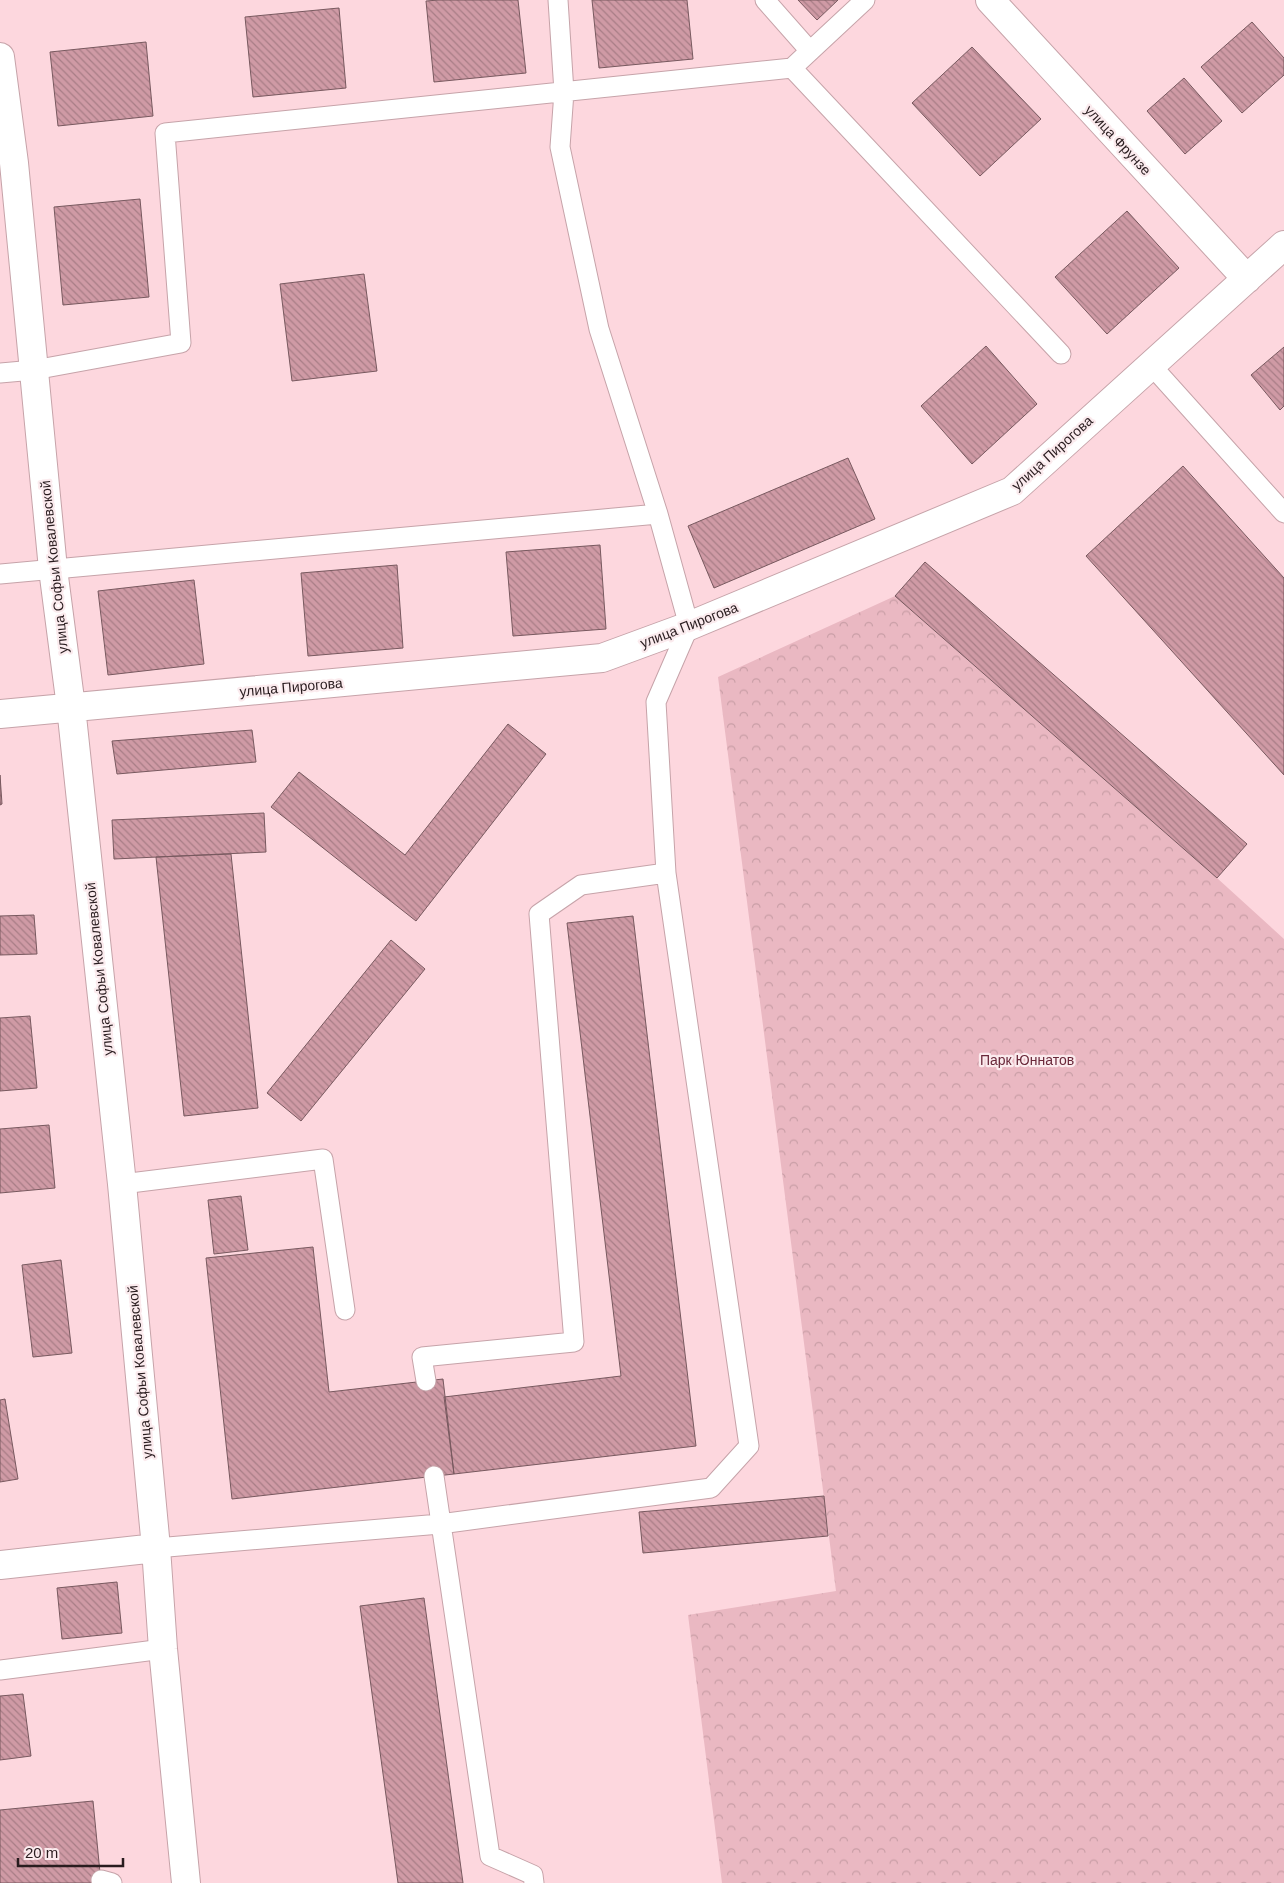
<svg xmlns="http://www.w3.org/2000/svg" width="1284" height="1883" viewBox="0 0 1284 1883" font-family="Arial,sans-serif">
<defs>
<pattern id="park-crowns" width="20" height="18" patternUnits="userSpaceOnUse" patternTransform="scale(1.25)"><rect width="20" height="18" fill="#eab8c2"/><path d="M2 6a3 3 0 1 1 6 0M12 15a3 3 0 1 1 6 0" fill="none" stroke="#c99ea6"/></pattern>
<pattern id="building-back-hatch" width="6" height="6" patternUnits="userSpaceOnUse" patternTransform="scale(1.25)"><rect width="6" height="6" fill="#cf9aa5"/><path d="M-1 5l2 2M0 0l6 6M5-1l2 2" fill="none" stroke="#a87d86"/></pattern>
</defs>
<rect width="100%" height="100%" fill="#fdd7de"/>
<path fill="url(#park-crowns)" d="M895 596 1217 878 1284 939V1883H722L688 1615 836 1591 718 677Z"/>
<path fill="url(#building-back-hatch)" stroke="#78595f" d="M439 0H518L526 73 434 82 426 1Z
M592 0H687L693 59 599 68Z
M798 0H838L817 20Z
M339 8 346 88 253 97 245 17Z
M1252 22 1284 58V75L1242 113 1201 67Z
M146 42 153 116 58 126 50 52Z
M972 47 1041 119 980 176 912 103Z
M1184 78 1222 121 1185 154 1147 111Z
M140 199 149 297 63 305 54 207Z
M1127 211 1179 268 1107 334 1055 277Z
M364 274 377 371 292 381 280 284Z
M986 346 1037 404 972 464 921 406Z
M1284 347V406L1280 410 1251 375Z
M848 458 875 519 714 588 688 526Z
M1183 466 1284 578V775L1086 556Z
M600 545 606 629 513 636 506 552Z
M925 562 1247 844 1217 878 895 596Z
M397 565 403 648 308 656 301 573Z
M194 580 204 664 108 675 98 591Z
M508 724 546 754 416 921 271 807 299 772 405 855Z
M252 730 256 762 117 774 112 741Z
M0 775 2 804 0 805Z
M264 813 266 852 114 859 112 820Z
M231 854 258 1108 184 1116 156 857Z
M34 915 37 954 0 955V916Z
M633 916 696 1446 454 1474 444 1397 621 1376 567 923Z
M391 940 425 969 301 1121 267 1093Z
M30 1016 37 1088 0 1091V1018Z
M49 1125 55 1188 0 1193V1129Z
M241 1196 248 1250 214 1254 208 1200Z
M313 1247 329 1392 443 1379 454 1474 232 1499 206 1258Z
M61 1260 72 1353 33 1357 22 1265Z
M5 1399 18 1479 0 1482V1400Z
M824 1496 828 1536 643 1553 639 1512Z
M117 1582 122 1633 62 1639 57 1588Z
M424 1598 463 1883H398L360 1606Z
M23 1694 31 1756 0 1760V1696Z
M93 1801 101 1883H0V1810Z"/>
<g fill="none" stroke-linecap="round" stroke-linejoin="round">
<defs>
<path id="lane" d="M765 0 810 51 792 68 1061 354
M1151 365 1284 513
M0 373 34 370 181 343 165 133 792 68 865 0
M0 574 658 514
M122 1184 323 1159 345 1310
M426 1381 422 1357 574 1342 539 914 581 885 666 873
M434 1476 490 1856 533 1875 534 1883
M156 1548 440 1524 711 1488 749 1446 666 873 656 702 689 626 658 514 599 329 560 147 564 92 558 0
M0 1670 163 1649
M101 1880 112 1883"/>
<path id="street" d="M990 0 1247 279
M0 57 14 163 53 569 71 707 122 1184 156 1548 163 1649 186 1883
M0 714 602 658 689 626 1012 491 1284 245
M0 1565 156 1548"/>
</defs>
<use href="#lane" stroke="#c6a3a9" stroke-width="21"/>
<use href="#street" stroke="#c6a3a9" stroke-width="30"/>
<use href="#lane" stroke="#fff" stroke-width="19"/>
<use href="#street" stroke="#fff" stroke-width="28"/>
</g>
<g text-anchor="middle" stroke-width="4.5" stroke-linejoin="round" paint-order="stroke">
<g font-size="14" fill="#291c1f" stroke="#fbebee">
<text transform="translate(1118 140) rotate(47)" y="5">улица Фрунзе</text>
<text transform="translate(1052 453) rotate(-42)" y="5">улица Пирогова</text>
<text transform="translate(54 567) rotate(-96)" y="5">улица Софьи Ковалевской</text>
<text transform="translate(689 625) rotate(-21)" y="5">улица Пирогова</text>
<text transform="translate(291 687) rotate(-5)" y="5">улица Пирогова</text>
<text transform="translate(99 969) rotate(-96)" y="5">улица Софьи Ковалевской</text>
<text transform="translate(140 1372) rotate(-95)" y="5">улица Софьи Ковалевской</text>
</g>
<g font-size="14" fill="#6a283a" stroke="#fbebee">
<text x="1027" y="1065">Парк Юннатов</text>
</g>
</g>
<path d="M18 1858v8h105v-8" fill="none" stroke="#291c1f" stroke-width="2.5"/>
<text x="25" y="1858" font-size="15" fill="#291c1f" stroke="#fbebee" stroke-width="4" paint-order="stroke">20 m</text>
</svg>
